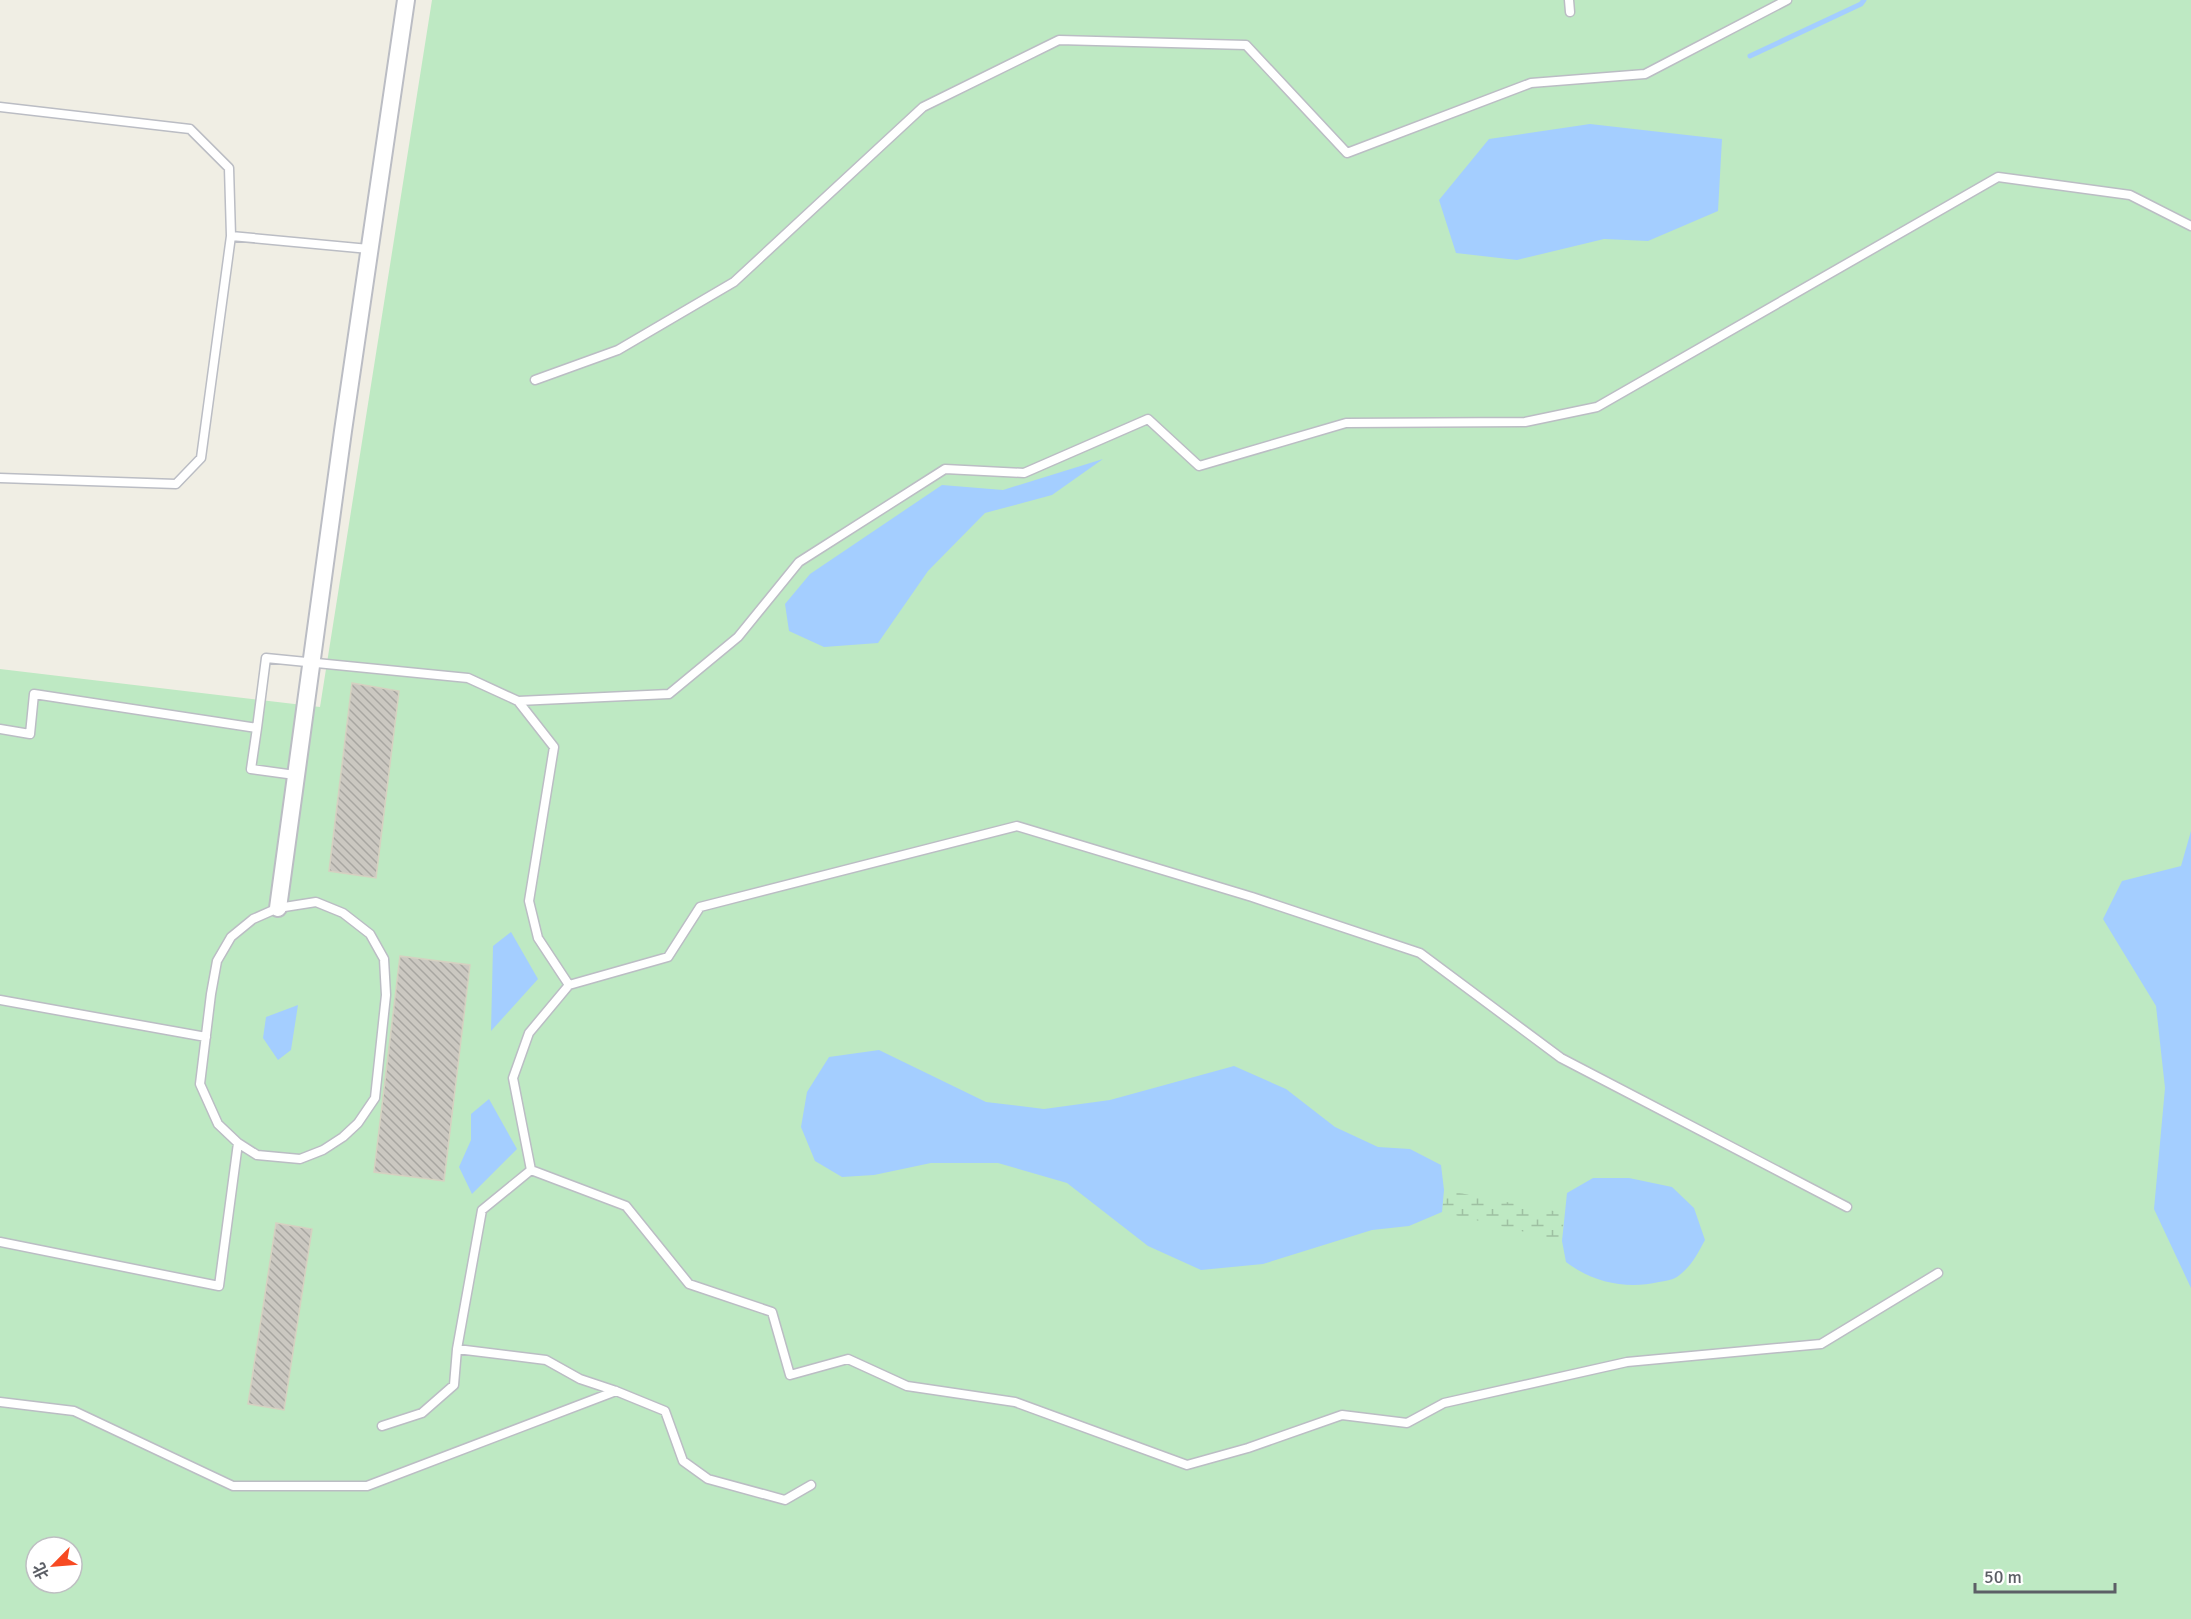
<svg xmlns="http://www.w3.org/2000/svg" width="2191" height="1619" viewBox="0 0 2191 1619" font-family="Signika,'Noto Sans SC',sans-serif">
<defs>
<pattern id="wetland-marsh" width="20" height="14" patternUnits="userSpaceOnUse" patternTransform="scale(1.5)"><rect width="20" height="14" fill="#bee9c3"/><path d="M1 5h8M5 5V1M11 12h8M15 12V8" fill="none" stroke="#9ec0a2"/></pattern>
<pattern id="building-back-hatch" width="6" height="6" patternUnits="userSpaceOnUse" patternTransform="scale(1.5)"><rect width="6" height="6" fill="#cbc8c1"/><path d="M-1 5l2 2M0 0l6 6M5-1l2 2" fill="none" stroke="#a8a6a1"/></pattern>
</defs>
<rect width="100%" height="100%" fill="#f0eee4"/>
<path fill="#bee9c3" fill-rule="evenodd" d="M432 0H2191V1619H0V669L320 707ZM36 1547H72V1583H36Z"/>
<path fill="url(#wetland-marsh)" d="M1444 1190 1564 1213 1562 1241 1442 1212Z"/>
<path fill="#a4ceff" d="M1590 124 1722 139 1718 211 1648 241 1604 239 1517 260 1456 253 1439 200 1489 139Z
M1103 459 1052 495 985 513 928 571 878 643 824 647 789 631 785 604 810 574 942 485 1003 490Z
M2191 831V1288L2154 1209 2165 1088 2156 1006 2103 919 2122 881 2181 866Z
M511 932 538 979 491 1031 493 946Z
M298 1005 291 1050 278 1060 263 1038 266 1017Z
M879 1050 986 1102 1044 1109 1110 1100 1234 1066 1286 1089 1335 1127 1378 1147 1410 1149 1441 1165 1444 1190 1442 1212 1409 1226 1372 1230 1263 1264 1201 1270 1148 1246 1067 1183 998 1163H931L874 1175 842 1177 815 1161 801 1127 807 1092 829 1057Z
M489 1099 517 1149 472 1194 459 1167 471 1140V1114Z
M1593 1178H1629L1672 1187 1694 1208 1705 1240C1697 1255 1691 1267 1677 1277 1672 1280 1665 1281 1659 1282 1626 1290 1592 1282 1566 1262L1562 1241 1567 1193Z"/>
<g fill="none" stroke-linecap="round" stroke-linejoin="round">
<path stroke="#a4ceff" stroke-width="5" d="M1750 56 1861 4 1864 0"/>
</g>
<path fill="url(#building-back-hatch)" stroke="#d5d1c1" stroke-width="1.5" d="M352 683 399 691 376 878 329 871Z
M400 956 470 965 444 1181 374 1172Z
M276 1223 312 1229 284 1410 248 1404Z"/>
<g fill="none" stroke-linecap="round" stroke-linejoin="round">
<defs>
<path id="lane" d="M1569 0 1570 12
M0 107 190 129 229 168 231 236 201 458 176 484 0 478
M231 236 369 249
M535 380 618 350 734 282 923 107 1059 40 1246 45 1347 153 1531 83 1645 74 1787 0
M518 701 669 694 738 637 799 562 945 469 1024 473 1148 419 1199 466 1346 423 1525 422 1597 407 1998 177 2130 195 2191 226
M257 728 266 658 468 678 518 701 554 747 529 901 538 938 569 985 529 1033 513 1078 531 1170 482 1210 457 1349 454 1385 422 1413 382 1426
M0 729 30 734 34 694 257 728 251 769 295 775
M316 902 343 913 370 934 384 959 386 995 375 1098 358 1123 343 1137 323 1150 300 1159 257 1155 238 1143 218 1124 200 1084 211 994 217 961 231 937 253 919 278 908Z
M569 985 668 957 700 907 1017 826 1252 897 1420 953 1561 1058 1847 1207
M0 1000 206 1037
M531 1170 626 1206 689 1284 772 1312 790 1375 848 1359 907 1386 1015 1402 1187 1465 1248 1448 1342 1415 1407 1423 1444 1403 1627 1362 1821 1344 1938 1273
M0 1242 219 1286 238 1143
M457 1349 546 1360 580 1379 616 1391 665 1411 683 1461 708 1479 785 1500 811 1485
M0 1402 74 1411 233 1486H367L616 1391"/>
<path id="street" d="M278 908 343 431 406 0"/>
</defs>
<use href="#lane" stroke="#bbbdc4" stroke-width="11"/>
<use href="#street" stroke="#bbbdc4" stroke-width="20"/>
<use href="#lane" stroke="#fff" stroke-width="8"/>
<use href="#street" stroke="#fff" stroke-width="16"/>
</g>
<g transform="translate(54 1565) rotate(245)"><circle r="28" fill="#ffffff" stroke="#bebfc2" stroke-width="1.5"/>
<path d="M0-4.5L10 22L0 15L-10 22Z" fill="#f74a22"/>
<text y="-9" font-size="16" font-weight="bold" text-anchor="middle" fill="#5c5f66">北</text>
</g>
<path d="M1975 1583v9h140v-9" fill="none" stroke="#5c5f66" stroke-width="3"/>
<text x="1984" y="1583" font-size="18" fill="#5c5f66" stroke="#ffffff" stroke-width="4.5" paint-order="stroke">50 m</text>
</svg>
